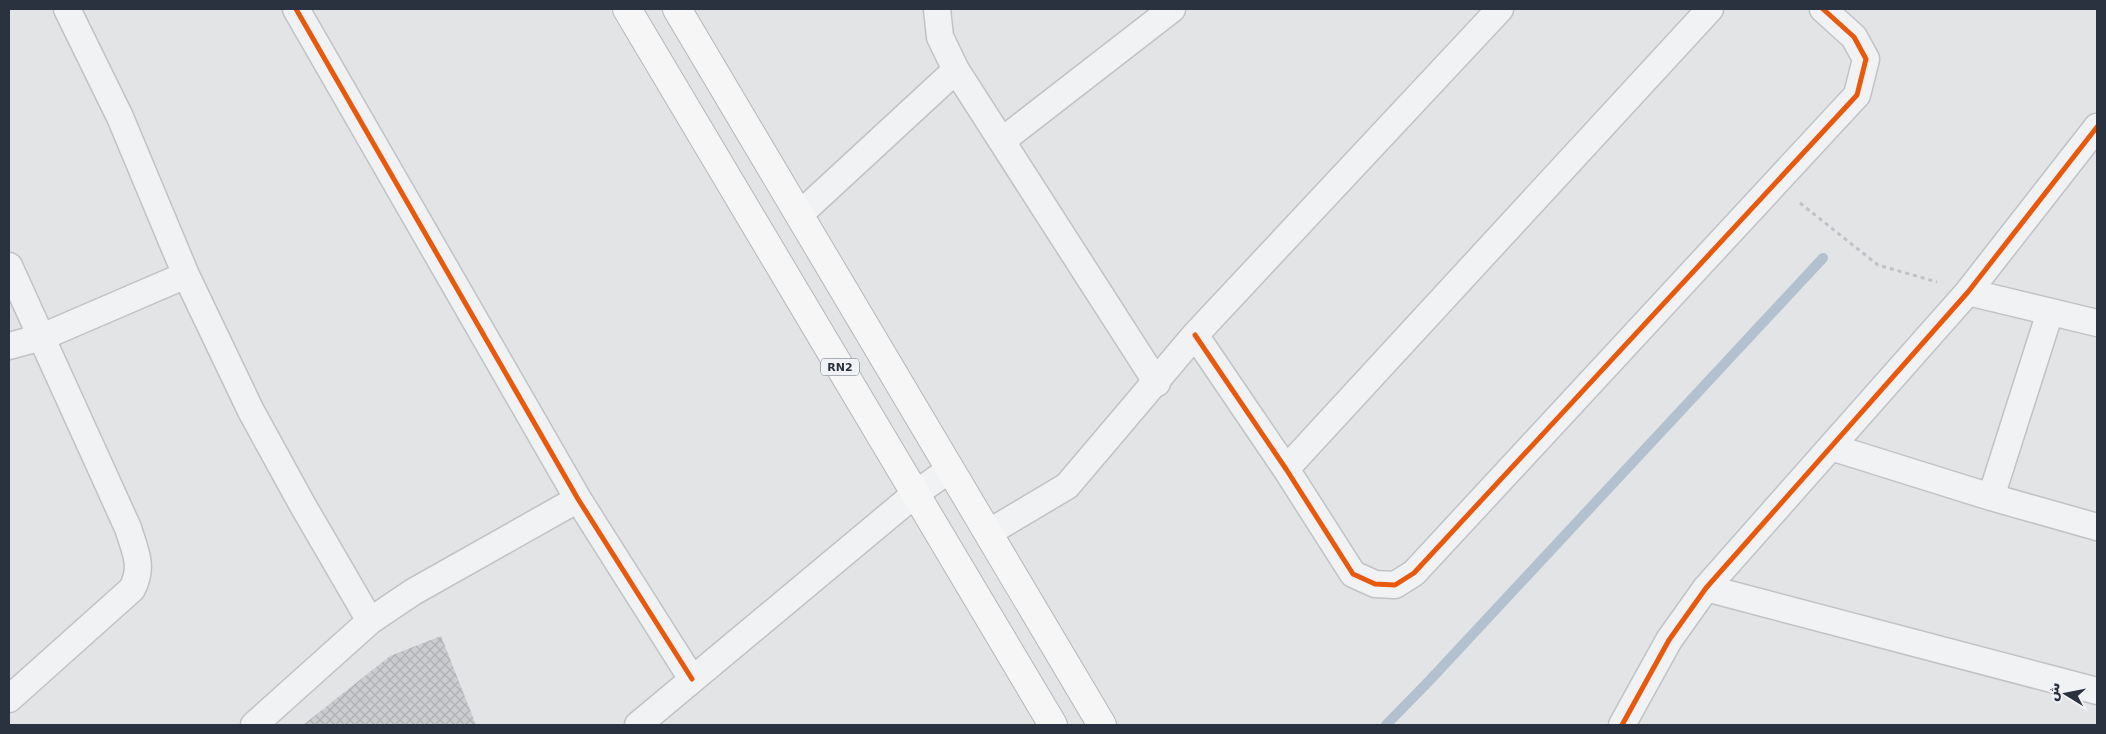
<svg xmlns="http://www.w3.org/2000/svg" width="2106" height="734" viewBox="0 0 2106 734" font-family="'DejaVu Sans','Noto Sans Arabic',sans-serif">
<defs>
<pattern id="building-cross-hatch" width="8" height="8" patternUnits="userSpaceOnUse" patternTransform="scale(1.25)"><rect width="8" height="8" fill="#cacccf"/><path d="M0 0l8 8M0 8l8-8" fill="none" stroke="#aeb0b3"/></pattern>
</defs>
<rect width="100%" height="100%" fill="#e2e4e6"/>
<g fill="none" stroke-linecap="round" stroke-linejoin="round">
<path stroke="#b2c0d0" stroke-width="10" d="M1386 725 1430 680 1823 258"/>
</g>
<path fill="url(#building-cross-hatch)" d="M441 636 476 725H303L390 656Z"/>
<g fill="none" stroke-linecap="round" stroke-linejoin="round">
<defs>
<path id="minor" d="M67 9 120 117 186 275 251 411 302 504 370 621
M296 9 578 499 692 679
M937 9 940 37 956 70
M1003 140 1172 9
M799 215 956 70 1157 383
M9 266 128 528C135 551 144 566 132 589L9 699
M1968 292 2097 323
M1195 335 1286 469 1353 574 1375 584 1395 585 1414 573 1857 95 1866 59 1854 37 1823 9
M9 346 42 337 186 275
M1831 447 1991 497 2097 527
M1286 469 1710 9
M1991 497 2050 312
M988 533 1067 486 1195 335 1500 9
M1706 588 2097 691
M254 725 370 621 413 592 578 499
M638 725 915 494 949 470
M1622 725 1669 640 1706 588 1968 292 2097 127"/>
<path id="trunk" d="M627 9 1053 725
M677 9 1102 725"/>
</defs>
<use href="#minor" stroke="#c0c2c4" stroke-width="29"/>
<use href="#trunk" stroke="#b5b7bb" stroke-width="30"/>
<path stroke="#c1c2c7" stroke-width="3" stroke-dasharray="4 4" stroke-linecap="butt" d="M1800 203 1878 265 1937 282"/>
<use href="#minor" stroke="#f1f2f4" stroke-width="26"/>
<use href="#trunk" stroke="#f6f6f6" stroke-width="28"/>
<defs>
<path id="cycleway" d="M296 9 578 499 692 679
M1195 335 1286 469 1353 574 1375 584 1395 585 1414 573 1857 95 1866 59 1854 37 1823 9
M1622 725 1669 640 1706 588 1968 292 2097 127"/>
</defs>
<use href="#cycleway" stroke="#f0f2f6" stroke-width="8"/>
<use href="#cycleway" stroke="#e8590c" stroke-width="5"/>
</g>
<g text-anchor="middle" stroke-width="4" stroke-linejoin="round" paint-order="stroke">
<rect fill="#f0f2f6" stroke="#656b76" stroke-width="1" x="821" y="358.5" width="38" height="17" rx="4"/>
<g font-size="11" font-weight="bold" fill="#2a313f">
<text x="840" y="371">RN2</text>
</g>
</g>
<rect width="2106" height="734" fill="none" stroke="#2a313f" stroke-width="20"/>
<g transform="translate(2066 694) rotate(280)" stroke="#f0f2f6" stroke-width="4" paint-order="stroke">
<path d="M0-4L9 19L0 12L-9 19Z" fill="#2a313f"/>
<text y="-8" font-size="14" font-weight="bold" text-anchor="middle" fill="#2a313f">ش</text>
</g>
</svg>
